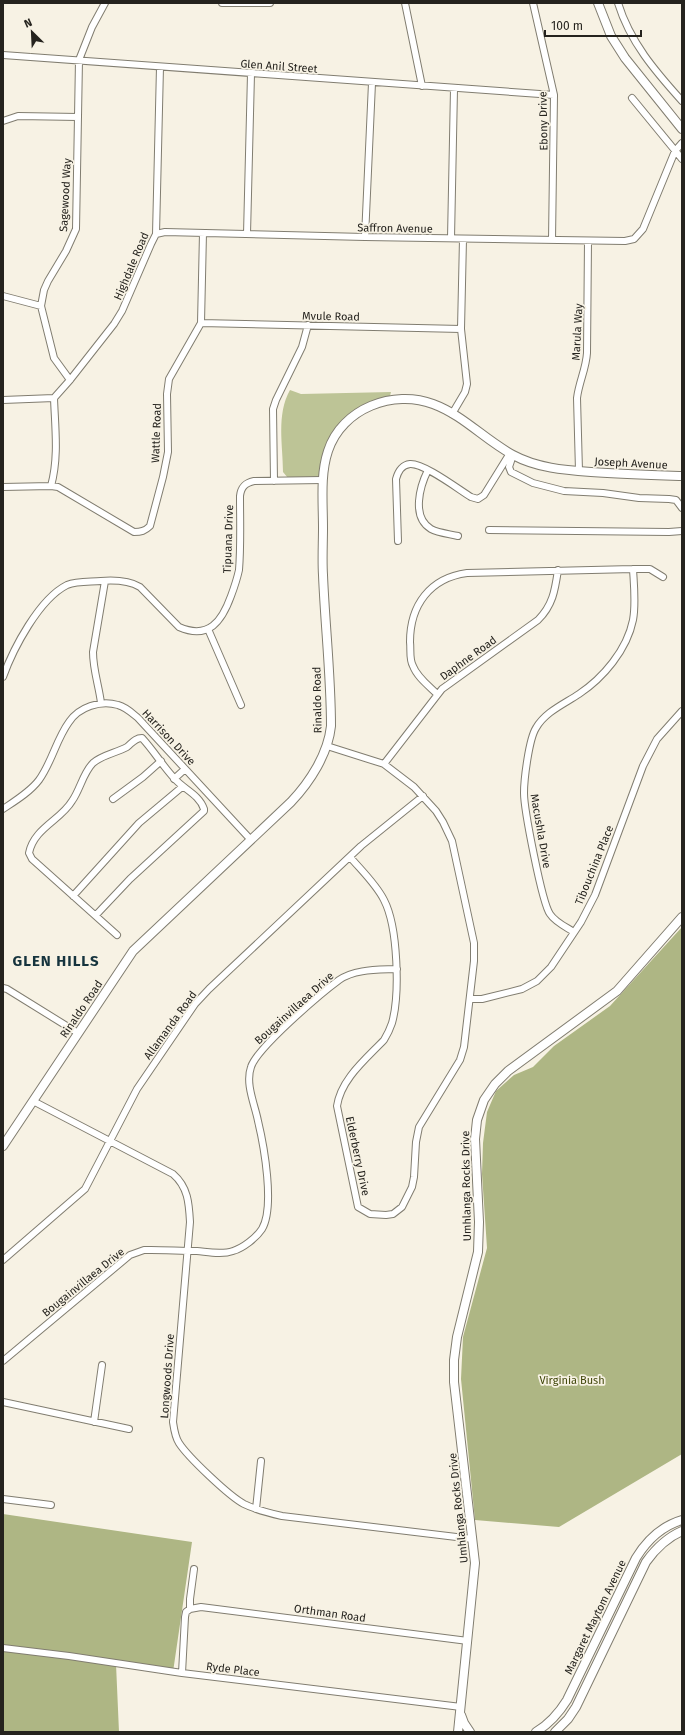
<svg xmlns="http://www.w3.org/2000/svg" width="685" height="1735" viewBox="0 0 685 1735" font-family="'Fira Sans',sans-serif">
<rect width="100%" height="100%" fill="#f7f2e4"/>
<path fill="#bdc496" d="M290 390 301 394 391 392 390 396 371 402 347 423 327 451 325 478H288L283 472C283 445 276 415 290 390Z"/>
<path fill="#aeb684" d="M682 927V1454L559 1527 475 1520 461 1379 463 1337 487 1248 482 1174 483 1143 487 1112 496 1091 514 1075 533 1067 554 1046 610 1006Z
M3 1514 192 1542 173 1672 116 1664 119 1732H3Z"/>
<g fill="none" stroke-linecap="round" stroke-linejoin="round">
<defs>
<path id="street" d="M222 3H270
M405 3 422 86
M533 3 554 95 552 240
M618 3C630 42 655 71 682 101
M3 55 554 95
M632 98 682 159
M3 121 18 116 78 117
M156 234 165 232 365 237 625 241 634 239 643 229 675 151 682 143
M247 234 251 74
M365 237 372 83
M451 238 454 89
M3 296 41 306
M201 323 461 329
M70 380 54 358 41 306 44 290 48 281 66 251 76 229 79 60 92 27 105 3
M3 400 54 398 70 380 114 324 122 311 151 244 156 234 160 67
M452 414 465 392 467 384 461 329 463 239
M513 455 509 467 511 472 533 483 564 491 603 493 639 498 669 499 676 500 682 508
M428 470C420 486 411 517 431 529 438 533 450 534 458 536
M579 471 577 398C579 382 586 369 587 353L588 241
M274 481 273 409 276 400 302 347 308 325
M51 486C59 457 55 427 54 398
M3 487 51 486 58 487 134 532C141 532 145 531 150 526L163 477 168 452 167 394 169 379 201 323 203 233
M489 530 669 532 682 531
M398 541 396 479C398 472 401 465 410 464 424 463 458 489 471 497L478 499 484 495 510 453
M208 629 241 705
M3 677C13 649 39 599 67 585 77 581 90 582 101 581 114 580 128 580 140 587L179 627C209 640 222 621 231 596 234 588 237 579 239 570 241 546 240 521 240 496 241 487 245 483 254 481L323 480
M437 694C429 686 417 677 413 666 409 659 411 650 410 642 410 605 430 578 467 573L633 569H650L663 577
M101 703C99 686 93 670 93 652L105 581
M327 746 384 764 414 787 436 811 443 822 452 841 474 943V961L464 1047 460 1060 419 1127 416 1142 414 1177 412 1187 402 1207 393 1214 386 1215 370 1214 358 1207 337 1106C341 1079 366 1059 384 1040 387 1035 390 1029 392 1023 400 994 398 927 384 900 376 884 361 870 350 857
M384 764 442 689 538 620C553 605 555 590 558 570
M174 779 185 769
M113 799 143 777 161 761
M3 809C15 801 30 792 39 780 52 762 56 740 69 722 79 707 100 700 118 705 126 707 132 713 138 718L251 840
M73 896 139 823 182 787
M96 915 130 879 204 811V809C199 794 183 789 174 778 162 765 154 751 142 738 135 738 132 743 127 747 116 753 102 755 93 763 83 773 80 790 72 801 61 820 34 828 29 853L32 859 117 935
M574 932C566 927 555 922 550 914 542 903 524 809 524 793 524 779 529 739 536 728 545 712 564 704 579 694 603 678 627 650 633 620 636 604 634 586 633 569
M3 988 7 989 78 1033
M470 999H482L522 989 537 981 551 967 581 922 595 895 643 766 657 739 682 711
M33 1101 173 1174C188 1187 189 1203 190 1222L173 1422C174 1429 175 1437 179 1443 188 1457 229 1496 244 1504 256 1510 269 1513 282 1516L473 1539
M3 1260 85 1189 137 1089 195 1004 209 989 361 846 423 796
M3 1361 130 1255 144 1250H151C166 1250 182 1251 197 1251 208 1252 222 1255 233 1251 243 1248 256 1238 262 1229 275 1207 264 1146 258 1121 255 1105 245 1084 251 1067 257 1048 320 994 339 980 355 969 377 970 397 969
M3 1402 129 1429
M94 1422 102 1365
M3 1499 51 1505
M256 1509 261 1461
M190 1609 201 1607 468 1641
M3 1648 69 1656 182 1673 461 1707
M182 1673 185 1617 186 1612 190 1609V1599L194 1569"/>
<path id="secondary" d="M598 3 611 36 625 58 682 129
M3 1146 133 951 291 802C310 782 328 754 331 726 331 676 325 625 323 575 322 559 323 543 323 528 323 502 320 475 328 451 342 408 394 389 433 404 463 415 485 440 513 455 537 468 564 470 591 472 621 474 652 475 682 476
M461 1715 464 1723 470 1732
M458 1732 475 1563 454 1382V1360L457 1337 478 1252 479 1222 475 1139 477 1120 484 1100 495 1084 508 1071 617 991 682 917
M536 1732C549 1724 559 1713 567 1700L636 1558C647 1540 662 1526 682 1520
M555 1732 568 1719 576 1707 646 1562C656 1548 666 1538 682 1531"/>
</defs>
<use href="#street" stroke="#817d70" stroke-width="8"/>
<use href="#secondary" stroke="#817d70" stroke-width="10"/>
<use href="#street" stroke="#fff" stroke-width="6"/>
<use href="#secondary" stroke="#fff" stroke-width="8"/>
</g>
<g text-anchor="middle" stroke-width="3.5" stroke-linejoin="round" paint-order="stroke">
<g font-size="11" fill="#25231e" stroke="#f7f2e4">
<text transform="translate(279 66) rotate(4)" y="4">Glen Anil Street</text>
<text transform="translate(543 121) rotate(-91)" y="4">Ebony Drive</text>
<text transform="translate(65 195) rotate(-87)" y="4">Sagewood Way</text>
<text transform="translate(395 228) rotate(1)" y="4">Saffron Avenue</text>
<text transform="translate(131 266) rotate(-67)" y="4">Highdale Road</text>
<text transform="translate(331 316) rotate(1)" y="4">Mvule Road</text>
<text transform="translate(577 332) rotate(-87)" y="4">Marula Way</text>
<text transform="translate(156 433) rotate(-88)" y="4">Wattle Road</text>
<text transform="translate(631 463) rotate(3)" y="4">Joseph Avenue</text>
<text transform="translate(228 539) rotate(-88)" y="4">Tipuana Drive</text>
<text transform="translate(468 658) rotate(-36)" y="4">Daphne Road</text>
<text transform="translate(317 700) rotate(-91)" y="4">Rinaldo Road</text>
<text transform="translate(169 737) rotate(47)" y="4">Harrison Drive</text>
<text transform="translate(541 831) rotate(80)" y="4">Macushla Drive</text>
<text transform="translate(594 865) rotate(-68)" y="4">Tibouchina Place</text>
<text transform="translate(294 1008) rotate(-42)" y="4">Bougainvillaea Drive</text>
<text transform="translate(81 1009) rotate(-56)" y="4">Rinaldo Road</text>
<text transform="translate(170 1025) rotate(-54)" y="4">Allamanda Road</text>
<text transform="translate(358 1156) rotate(78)" y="4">Elderberry Drive</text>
<text transform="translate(466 1186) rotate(-91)" y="4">Umhlanga Rocks Drive</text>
<text transform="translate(83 1282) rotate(-39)" y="4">Bougainvillaea Drive</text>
<text transform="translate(167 1376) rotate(-86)" y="4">Longwoods Drive</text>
<text transform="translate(458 1508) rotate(-96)" y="4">Umhlanga Rocks Drive</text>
<text transform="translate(330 1613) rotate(8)" y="4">Orthman Road</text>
<text transform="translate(595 1617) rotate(-64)" y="4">Margaret Maytom Avenue</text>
<text transform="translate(233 1669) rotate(7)" y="4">Ryde Place</text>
</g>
<g font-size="11" fill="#3e4407" stroke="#f7f2e4">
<text x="572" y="1384">Virginia Bush</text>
</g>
<g font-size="15" font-weight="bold" letter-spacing="1" fill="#16343e" stroke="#f7f2e4">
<text x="56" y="966">GLEN HILLS</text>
</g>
</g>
<rect width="685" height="1735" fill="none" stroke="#25231e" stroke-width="8"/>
<g transform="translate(32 32) rotate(336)" stroke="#f7f2e4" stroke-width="3" paint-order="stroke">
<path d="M0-3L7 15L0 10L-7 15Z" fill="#25231e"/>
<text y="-6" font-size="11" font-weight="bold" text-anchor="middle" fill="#25231e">N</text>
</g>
<path d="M545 30v6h96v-6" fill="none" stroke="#25231e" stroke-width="2"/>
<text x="551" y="30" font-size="12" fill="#25231e" stroke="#f7f2e4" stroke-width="3" paint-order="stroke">100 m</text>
</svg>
